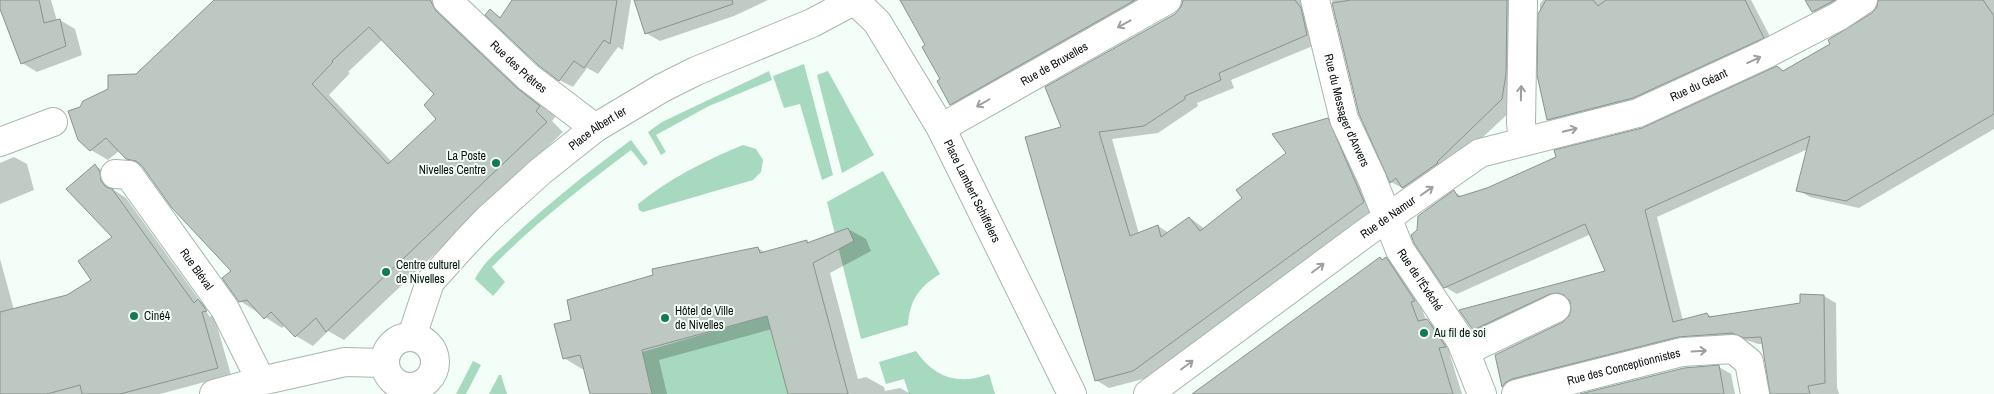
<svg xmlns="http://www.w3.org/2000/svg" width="1994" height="394" viewBox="0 0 1994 394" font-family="'Archivo Narrow',sans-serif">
<rect width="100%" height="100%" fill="#f2fef7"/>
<path fill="#a7d9be" d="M804 64 833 175 822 180 800 104 784 108 773 76Z
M769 71 772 80 709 106 656 135 666 152 661 155 648 132 662 122Z
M828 71 874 155 842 173 817 75Z
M631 140 648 163 644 166 631 150C583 186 534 224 492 267L505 282 493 296 475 279C485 260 499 250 514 236 551 201 591 170 631 140Z
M743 145 756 149 763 160 761 172 753 180 643 212 639 210 638 204C669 179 706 160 743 145Z
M883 171 940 274C918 288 910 300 908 325L861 339 827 202Z
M767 316 789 394H652L642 352Z
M916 351C934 377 958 386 989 374L995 394H909L904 379 886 384 879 362Z
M473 361 481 365 466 394H456Z
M499 375H501L507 394H489Z"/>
<path fill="#0003" fill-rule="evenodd" d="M0 0H51L57 21 60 20 75 29 82 55 37 72 22 63 0 5Z
M215 0H436L453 22 534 100 556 116 552 121 563 132 344 340 328 331 313 346 296 336 285 325 282 328 240 301 232 271 145 168 127 158 120 150 108 160 91 150 81 108 137 75ZM383 39 436 94 438 119 392 162 329 95 350 73 348 72Z
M514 0H631L623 50 618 47 598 74 587 68 573 87 559 80 490 11 502 18Z
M636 0H768L734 16 660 41 646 33Z
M900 0H1161L964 112 951 104 927 46Z
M1184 0H1315L1320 43 1231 80 1234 88 1197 103 1198 106 1158 133 1112 139 1139 234 1158 226 1169 233 1190 218 1205 229 1244 198 1287 154 1328 119 1341 127 1377 210 1147 378 1109 388 1096 380 1063 128 1182 8Z
M1332 0H1518L1515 107 1449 169 1416 195 1391 182 1360 113Z
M1543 0H1751L1774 44 1644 104 1559 125 1548 119 1539 75 1540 4Z
M1807 0H1857L1826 19 1813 11Z
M1899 0H1994V129L1859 208 1810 197 1798 190 1808 149 1657 217 1683 321 1707 314 1713 318 1801 304 1824 296 1836 303 1837 387 1839 394H1771L1764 344H1758L1746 340 1692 343 1515 393 1503 386 1496 355 1564 323 1570 317 1573 310 1570 299 1563 300 1486 337 1474 330 1461 311 1607 272 1591 234 1457 294 1445 287 1454 192 1463 197 1487 189 1645 128 1777 67 1784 72 1819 52Z
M14 157 27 164 34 190 0 204V163Z
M95 166 108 173 113 180 114 190 126 198 200 301 212 308 231 375 160 394H0V259L14 310 67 296 93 280 114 237ZM204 308H207L212 315 210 317Z
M848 229 866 239 871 251 830 273 858 379 866 377 884 387 885 391 900 388 911 394H790L772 329 659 360 667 394H591L584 368 582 369 564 358 573 320 758 248 766 253 806 241 810 243Z
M1381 258 1384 260 1386 258 1398 265 1426 307 1422 309 1426 320 1439 327 1456 353 1450 355 1462 394H1195Z
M1719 367 1731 374 1735 394H1585Z"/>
<path fill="#bcc8c1" stroke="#88948d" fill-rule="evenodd" d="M0 0H39L44 23 60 19 66 46 21 64 0 9Z
M214 0H430L436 11 517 88 540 106 536 111 547 122 326 332 316 318 295 337 271 312 264 319 247 300 239 302 222 278 231 271 172 208 142 166 136 161 126 159 106 138 90 151 78 140 68 111 80 107 83 101 108 89V75L136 74ZM369 27 434 94 424 105 436 119 388 164 312 84 333 62 332 61Z
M512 0H617L610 44 604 40 584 68 574 61 559 81 538 65 485 15 490 9 500 18Z
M634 0H732L733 4 645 34Z
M900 0H1135L950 105 937 81 940 79 922 47 925 45Z
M1183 0H1295L1301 8 1307 35 1219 73 1221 80 1185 96V99L1144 126 1099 132 1130 236 1158 225 1161 237 1189 217 1200 231 1242 198 1236 190 1286 153 1272 134 1328 118 1364 202 1133 371 1095 381 1025 137 1061 127 1045 87 1175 14 1181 7Z
M1351 0H1507L1506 74 1502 99 1437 162 1438 163 1402 188 1396 178 1390 183 1359 114 1332 3Z
M1546 0H1593L1598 6 1606 0H1745L1764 38 1633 98 1547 120 1537 75 1538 14Z
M1805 0H1835L1812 12Z
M1878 0H1983L1994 16V114L1846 201 1796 191 1810 136 1645 210 1673 322 1707 313 1709 317 1800 303V294L1824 295 1825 383 1808 386 1810 394H1770L1761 337 1744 338 1732 333 1678 337 1512 379 1506 382 1502 387 1495 355 1563 322 1569 316 1571 310 1570 301 1564 295 1558 293 1550 294 1473 330 1459 310 1605 271 1585 224 1444 288 1414 243 1411 235 1417 230 1418 216 1454 190 1458 197 1487 188 1556 157 1554 150 1642 128 1777 66 1783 71 1830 44 1828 40 1872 13 1877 7Z
M95 164 100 172 101 181 106 187 112 189 194 303 198 299 207 311 202 312 218 368 120 394H82L80 385 47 394H0V312L67 295 91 280 78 261 112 237 66 189Z
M848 228 854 241 813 263 848 394H788L767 316 642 350 652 394H590L580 355 563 359 554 324 571 320 567 300 653 275 652 269 758 247 760 253 807 240V243Z
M1380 257 1382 260 1386 257 1415 301 1411 302 1418 321 1427 319 1446 347 1439 348 1453 394H1192Z
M1719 365 1724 394H1580L1684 368Z"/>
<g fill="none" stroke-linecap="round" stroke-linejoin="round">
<defs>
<g id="minor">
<path id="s1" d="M447 0 528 77 595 128"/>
<path id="s2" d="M854 0 877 22 941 128 1072 394"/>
<path id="s3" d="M1315 0 1344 119 1372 179 1400 250 1461 341 1482 394"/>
<path id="s4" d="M941 128 1167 0"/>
<path d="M1523 141 1521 123 1523 0"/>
<path d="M0 142 53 122"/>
<path id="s5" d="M115 174 129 175 225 309 261 381"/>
<path id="s6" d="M412 336 430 282 465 243 488 219 541 171 595 128 662 88 696 71 812 23 844 6 850 0"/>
<circle cx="410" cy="362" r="25"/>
<path d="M1466 351 1556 308"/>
<path d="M214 394 261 381 345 362 384 363"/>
<path id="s7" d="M1148 394 1364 234 1480 153 1638 113 1764 55 1839 16 1863 0"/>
<path id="s8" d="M1516 394 1682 352 1733 349 1749 362 1755 394"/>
</g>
</defs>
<use href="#minor" stroke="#aab5af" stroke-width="30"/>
<use href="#minor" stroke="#fff" stroke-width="28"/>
</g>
<defs><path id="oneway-shaft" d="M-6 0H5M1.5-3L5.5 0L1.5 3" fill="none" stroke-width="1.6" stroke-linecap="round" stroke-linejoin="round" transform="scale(1.25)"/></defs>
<g stroke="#9ea09f">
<use href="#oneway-shaft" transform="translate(1124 24) rotate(151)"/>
<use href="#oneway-shaft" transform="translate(1754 60) rotate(-25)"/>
<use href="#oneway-shaft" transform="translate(1521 93) rotate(-89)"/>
<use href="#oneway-shaft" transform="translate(983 103) rotate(150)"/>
<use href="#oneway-shaft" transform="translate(1570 130) rotate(-14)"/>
<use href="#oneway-shaft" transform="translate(1427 191) rotate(-35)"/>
<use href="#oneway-shaft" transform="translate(1318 268) rotate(-37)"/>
<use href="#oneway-shaft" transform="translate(1699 351) rotate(-3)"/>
<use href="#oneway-shaft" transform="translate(1187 365) rotate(-37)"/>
</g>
<g fill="#147a53" stroke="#f2fef7" stroke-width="2">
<circle cx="496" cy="163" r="5"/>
<circle cx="386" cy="272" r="5"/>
<circle cx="134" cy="316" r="5"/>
<circle cx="665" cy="318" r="5"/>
<circle cx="1424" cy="333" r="5"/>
</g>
<g text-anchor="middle" stroke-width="4" stroke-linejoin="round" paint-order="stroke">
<g font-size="12" fill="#0d120f" stroke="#f2fef7">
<text dy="4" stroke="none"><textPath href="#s4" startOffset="130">Rue de Bruxelles</textPath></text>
<text dy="4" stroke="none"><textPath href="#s1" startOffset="98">Rue des Prêtres</textPath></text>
<text dy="4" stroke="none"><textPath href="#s7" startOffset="640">Rue du Géant</textPath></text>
<text dy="4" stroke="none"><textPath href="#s3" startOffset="115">Rue du Messager d'Anvers</textPath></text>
<text dy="4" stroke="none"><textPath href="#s6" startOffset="285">Place Albert Ier</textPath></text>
<text dy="4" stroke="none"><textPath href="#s2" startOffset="226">Place Lambert Schiffelers</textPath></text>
<text dy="4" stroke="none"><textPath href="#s7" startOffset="298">Rue de Namur</textPath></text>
<text dy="4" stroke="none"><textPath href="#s5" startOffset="130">Rue Bléval</textPath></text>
<text dy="4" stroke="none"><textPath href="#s3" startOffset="301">Rue de l'Évêché</textPath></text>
<text dy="4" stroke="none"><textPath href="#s8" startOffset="111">Rue des Conceptionnistes</textPath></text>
</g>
<g font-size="12" fill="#0d120f" stroke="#f2fef7" text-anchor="start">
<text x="486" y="160" text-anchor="end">La Poste<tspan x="486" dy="14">Nivelles Centre</tspan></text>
<text x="396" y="269">Centre culturel<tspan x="396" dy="14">de Nivelles</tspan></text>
<text x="675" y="315">Hôtel de Ville<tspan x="675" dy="14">de Nivelles</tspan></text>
<text x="144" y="320">Ciné4</text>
<text x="1434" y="337">Au fil de soi</text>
</g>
</g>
</svg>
